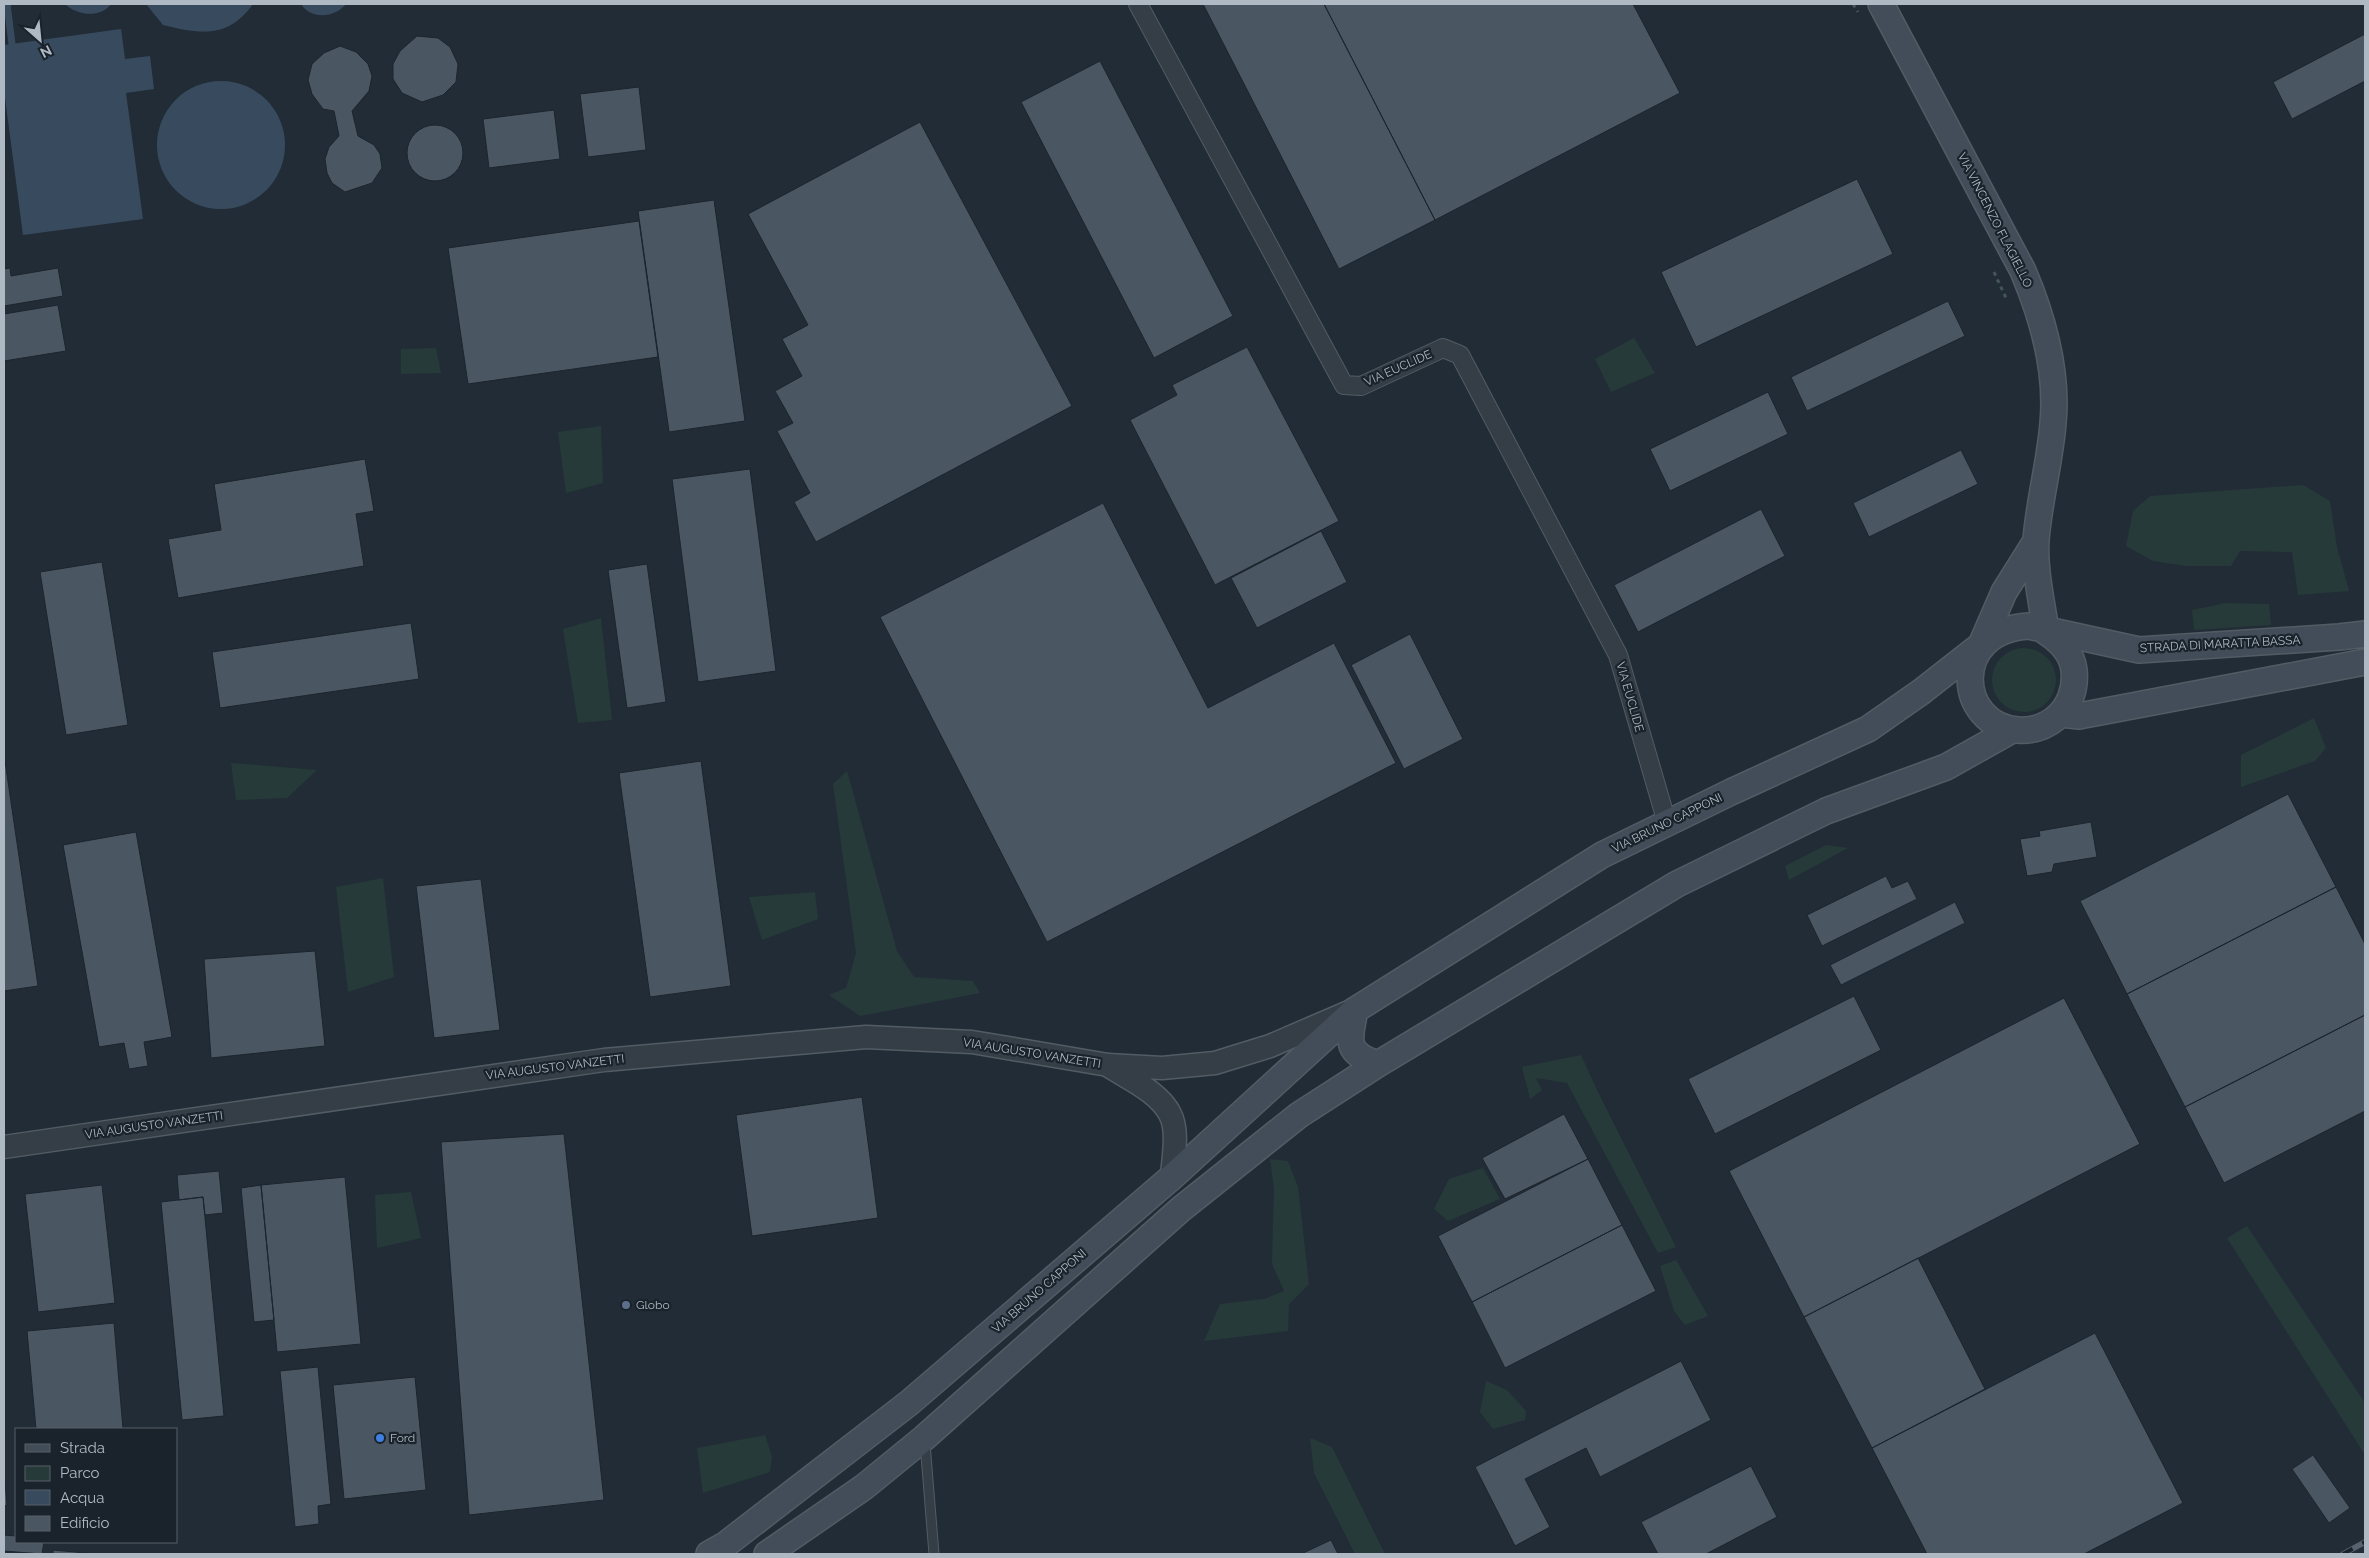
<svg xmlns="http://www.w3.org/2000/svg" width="2369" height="1558" viewBox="0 0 2369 1558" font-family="Raleway,sans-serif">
<rect width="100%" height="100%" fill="#222c36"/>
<path fill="#263a39" d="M1634 338 1655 373 1611 392 1595 359Z
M436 348 441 373 401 374V349Z
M601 426 603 483 566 493 558 432Z
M2303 485 2330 501 2337 547 2349 591 2298 595 2292 552 2240 551 2231 566H2186L2153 561 2126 546 2133 511 2150 496Z
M2226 603 2269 604 2271 625 2194 630 2192 610Z
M601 618 612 720 578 723 563 629Z
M1992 680a32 32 0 1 1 64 0a32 32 0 1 1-64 0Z
M2314 718 2326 748 2315 761 2241 787V755Z
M231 763 317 770 287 798 236 800Z
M847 771 897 951 914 977 973 981 980 993 860 1016 829 995 846 988 856 953 833 784Z
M1826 845 1848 848 1789 880 1785 866Z
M383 878 394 977 348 992 336 887Z
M815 892 818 919 762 940 749 897Z
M1581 1055 1598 1092 1676 1247 1658 1253 1567 1083 1536 1078 1542 1090 1530 1099 1522 1067Z
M1270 1159 1288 1161 1298 1187 1309 1284 1289 1304 1288 1331 1204 1341 1220 1304 1264 1299 1284 1291 1272 1264 1274 1189Z
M1483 1168 1500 1199 1448 1221 1434 1209 1449 1179Z
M411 1192 421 1238 377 1248 375 1195Z
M2247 1226 2365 1403V1455L2227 1238Z
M1676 1260 1708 1316 1685 1325 1674 1311 1660 1266Z
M1486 1381 1507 1390 1526 1411 1525 1420 1493 1429 1480 1412Z
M765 1435 772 1457 770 1472 703 1493 697 1448Z
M1310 1438 1332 1447 1385 1554H1355L1314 1473Z"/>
<path fill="#384b5e" d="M65 4H111C100 19 76 15 65 4Z
M146 4H253C228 39 200 34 163 25Z
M301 4H346C335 18 311 20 301 4Z
M121 29 125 59 150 56 154 89 126 93 143 219 23 235 4 90V45Z
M157 145a64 64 0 1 1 128 0a64 64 0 1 1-128 0Z"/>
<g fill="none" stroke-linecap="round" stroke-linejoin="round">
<path stroke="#384b5e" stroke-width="7" d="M7 4 12 44"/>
</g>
<path fill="#4a5662" stroke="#1c252d" d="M1203 4H1324L1435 220 1339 269Z
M1324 4H1633L1680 93 1435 220Z
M2365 34V81L2292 119 2273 82Z
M417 36 438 38 450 47 458 64 456 82 443 95 422 102 402 93 393 79V64L400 51Z
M340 46 356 52 368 64 372 76 369 91 352 111 358 136 374 145 380 154 382 168 372 183 345 192 332 183 327 173 325 159 329 147 339 136 334 111 323 109 312 94 308 80 312 64 324 53Z
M1100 61 1233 316 1154 358 1021 102Z
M639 87 646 150 588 157 580 94Z
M554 110 560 159 489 168 483 119Z
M920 122 1072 406 816 542 794 502 810 493 777 431 793 423 775 391 802 376 782 339 808 325 748 214Z
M407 153a28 28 0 1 1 56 0a28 28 0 1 1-56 0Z
M1857 179 1893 254 1696 347 1661 272Z
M714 200 745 421 669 432 638 211Z
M639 221 658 357 468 384 448 248Z
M10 268 11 276 58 268 63 296 4 306V269Z
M1948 301 1965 336 1807 411 1791 377Z
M58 305 66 351 4 361V314Z
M1247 347 1339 521 1215 585 1130 420 1177 395 1172 385Z
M1768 392 1788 434 1670 491 1650 449Z
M1961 450 1978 484 1869 537 1853 503Z
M365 459 374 511 356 514 364 566 178 598 168 539 221 530 214 484Z
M750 469 776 671 698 682 672 479Z
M1103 503 1208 708 1334 643 1396 763 1047 942 880 617Z
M1761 509 1785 556 1638 632 1614 585Z
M1321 531 1347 582 1257 628 1231 578Z
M102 562 128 725 66 735 40 572Z
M647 564 666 702 627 708 608 570Z
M411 623 419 679 220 708 212 652Z
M1410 634 1463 739 1404 769 1351 665Z
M4 754 38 986 4 991Z
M701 761 731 986 650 997 619 773Z
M2288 794 2336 887 2127 994 2080 901Z
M2091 822 2097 857 2054 864 2052 872 2027 876 2020 839 2040 836 2039 831Z
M136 832 172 1037 144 1042 148 1066 129 1069 124 1043 99 1047 63 845Z
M1886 876 1892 888 1908 881 1917 899 1822 946 1807 915Z
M481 879 500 1030 434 1038 416 886Z
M2336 887 2365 944V1015L2185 1107 2127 994Z
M1955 902 1965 923 1841 985 1830 965Z
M315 951 325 1046 211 1058 204 959Z
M1854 996 1881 1050 1715 1134 1688 1079Z
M2064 998 2140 1144 1804 1317 1729 1171Z
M2365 1015V1111L2224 1183 2185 1107Z
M862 1097 878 1218 752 1236 736 1115Z
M1564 1114 1588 1159 1505 1199 1482 1158Z
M564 1134 604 1500 469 1515 441 1142Z
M1588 1159 1622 1225 1472 1302 1438 1236Z
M219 1171 223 1213 205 1215 203 1197 179 1200 177 1175Z
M345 1177 361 1344 277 1352 261 1185Z
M102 1185 115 1303 38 1312 25 1194Z
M261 1185 274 1320 254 1322 241 1188Z
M203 1197 224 1416 182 1420 161 1202Z
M1622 1225 1656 1291 1505 1368 1472 1302Z
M1918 1258 1985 1389 1872 1448 1804 1317Z
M114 1323 123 1429H36L27 1331Z
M2095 1333 2183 1503 2084 1554H1927L1872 1448Z
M1681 1361 1711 1420 1600 1477 1586 1448 1525 1479 1550 1527 1515 1546 1475 1467Z
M318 1367 331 1504 318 1506 319 1524 295 1527 280 1371Z
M415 1377 426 1490 344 1499 333 1385Z
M2313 1455 2350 1508 2329 1523 2292 1469Z
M1751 1466 1777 1517 1706 1554H1658L1641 1522Z
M4 1470 7 1505 4 1506Z
M4 1535 16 1536V1542H44L42 1554 4 1551Z
M1331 1540 1338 1554H1301Z
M53 1550 97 1554H53Z"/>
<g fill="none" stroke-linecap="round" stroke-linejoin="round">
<defs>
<path id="service" d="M925 1443 934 1554"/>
<path id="minor" d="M1138 4 1344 385 1361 386 1443 348 1460 355 1618 655 1667 823"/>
<path id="tertiary" d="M1109 1066C1129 1079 1159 1092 1170 1114 1179 1131 1173 1158 1172 1177
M4 1147 604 1060 866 1037 972 1042 1108 1065 1162 1068 1215 1063 1270 1046 1349 1012"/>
<path id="secondary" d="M1881 4 2023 271C2043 318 2058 371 2053 423 2050 462 2039 501 2036 540 2034 570 2042 602 2046 632
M2046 632C2060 641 2072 653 2074 670 2076 688 2070 706 2056 718 2045 727 2032 731 2018 730 1956 726 1949 630 2029 626L2139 650 2339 637 2365 634
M2061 714 2079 716 2365 662
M1355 1010C1349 1040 1344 1053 1378 1064
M709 1554 725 1545 909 1403 1172 1177 1355 1010 1602 855 1731 792 1868 729 1921 692 1981 645 2004 592 2036 541
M767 1554 864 1487 924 1438 1181 1209 1299 1115 1378 1064 1677 884 1826 811 1946 767 2012 730"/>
</defs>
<use href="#service" stroke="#525c64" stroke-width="11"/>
<use href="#minor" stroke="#525c64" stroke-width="20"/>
<use href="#tertiary" stroke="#525c64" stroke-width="25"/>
<use href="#secondary" stroke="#525c64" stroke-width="28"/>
<path stroke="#435656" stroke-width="3" stroke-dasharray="4 4" stroke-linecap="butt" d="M1853 4 1858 12
M1994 272 2006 298"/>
<use href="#service" stroke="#353e47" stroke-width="9"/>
<use href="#minor" stroke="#353e47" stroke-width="18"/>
<use href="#tertiary" stroke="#353e47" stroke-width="22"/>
<use href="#secondary" stroke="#434d59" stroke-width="25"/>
<defs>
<path id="rail" d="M2343 1554 2365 1542"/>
</defs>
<use href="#rail" stroke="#57626e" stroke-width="5.5"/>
<use href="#rail" stroke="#1a232b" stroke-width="4" stroke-dasharray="11" stroke-linecap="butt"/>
</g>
<circle fill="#5c6f8a" stroke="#1a232b" stroke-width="2" cx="626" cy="1305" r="5"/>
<circle fill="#3f7fe0" stroke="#1a232b" stroke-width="2" cx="380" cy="1438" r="5"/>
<g text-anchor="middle" stroke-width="4.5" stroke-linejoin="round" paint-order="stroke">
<g font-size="12" fill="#afb9c3" stroke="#1a232b">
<text transform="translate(1995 220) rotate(63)" y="4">VIA VINCENZO FLAGIELLO</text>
<text transform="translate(1398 368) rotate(-24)" y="4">VIA EUCLIDE</text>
<text transform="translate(2220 644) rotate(-3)" y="4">STRADA DI MARATTA BASSA</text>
<text transform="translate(1630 697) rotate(74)" y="4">VIA EUCLIDE</text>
<text transform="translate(1667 823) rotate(-26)" y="4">VIA BRUNO CAPPONI</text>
<text transform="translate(1032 1053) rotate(9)" y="4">VIA AUGUSTO VANZETTI</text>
<text transform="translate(555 1067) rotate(-7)" y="4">VIA AUGUSTO VANZETTI</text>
<text transform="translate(154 1125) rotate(-8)" y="4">VIA AUGUSTO VANZETTI</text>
<text transform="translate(1039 1291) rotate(-41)" y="4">VIA BRUNO CAPPONI</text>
</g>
<g font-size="12" fill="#afb9c3" stroke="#1a232b" text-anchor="start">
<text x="636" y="1309">Globo</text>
<text x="390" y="1442">Ford</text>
</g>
</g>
<rect width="2369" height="1558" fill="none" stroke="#afb9c3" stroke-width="10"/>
<rect x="15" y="1428" width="162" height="115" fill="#1a232b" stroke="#565f68"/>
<rect x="25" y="1444" width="25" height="8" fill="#434d59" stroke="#565f68"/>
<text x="60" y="1453" font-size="15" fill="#afb9c3">Strada</text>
<rect x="25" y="1466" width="25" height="15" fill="#263a39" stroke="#565f68"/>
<text x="60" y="1478" font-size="15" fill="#afb9c3">Parco</text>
<rect x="25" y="1490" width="25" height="15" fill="#384b5e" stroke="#565f68"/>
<text x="60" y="1503" font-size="15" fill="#afb9c3">Acqua</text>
<rect x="25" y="1516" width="25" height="15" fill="#4a5662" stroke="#565f68"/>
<text x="60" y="1528" font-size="15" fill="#afb9c3">Edificio</text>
<g transform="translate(40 40) rotate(153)" stroke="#1a232b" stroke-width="4" paint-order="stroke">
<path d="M0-4L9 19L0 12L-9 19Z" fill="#afb9c3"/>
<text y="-8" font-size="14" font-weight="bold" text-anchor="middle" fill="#afb9c3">N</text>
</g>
</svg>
